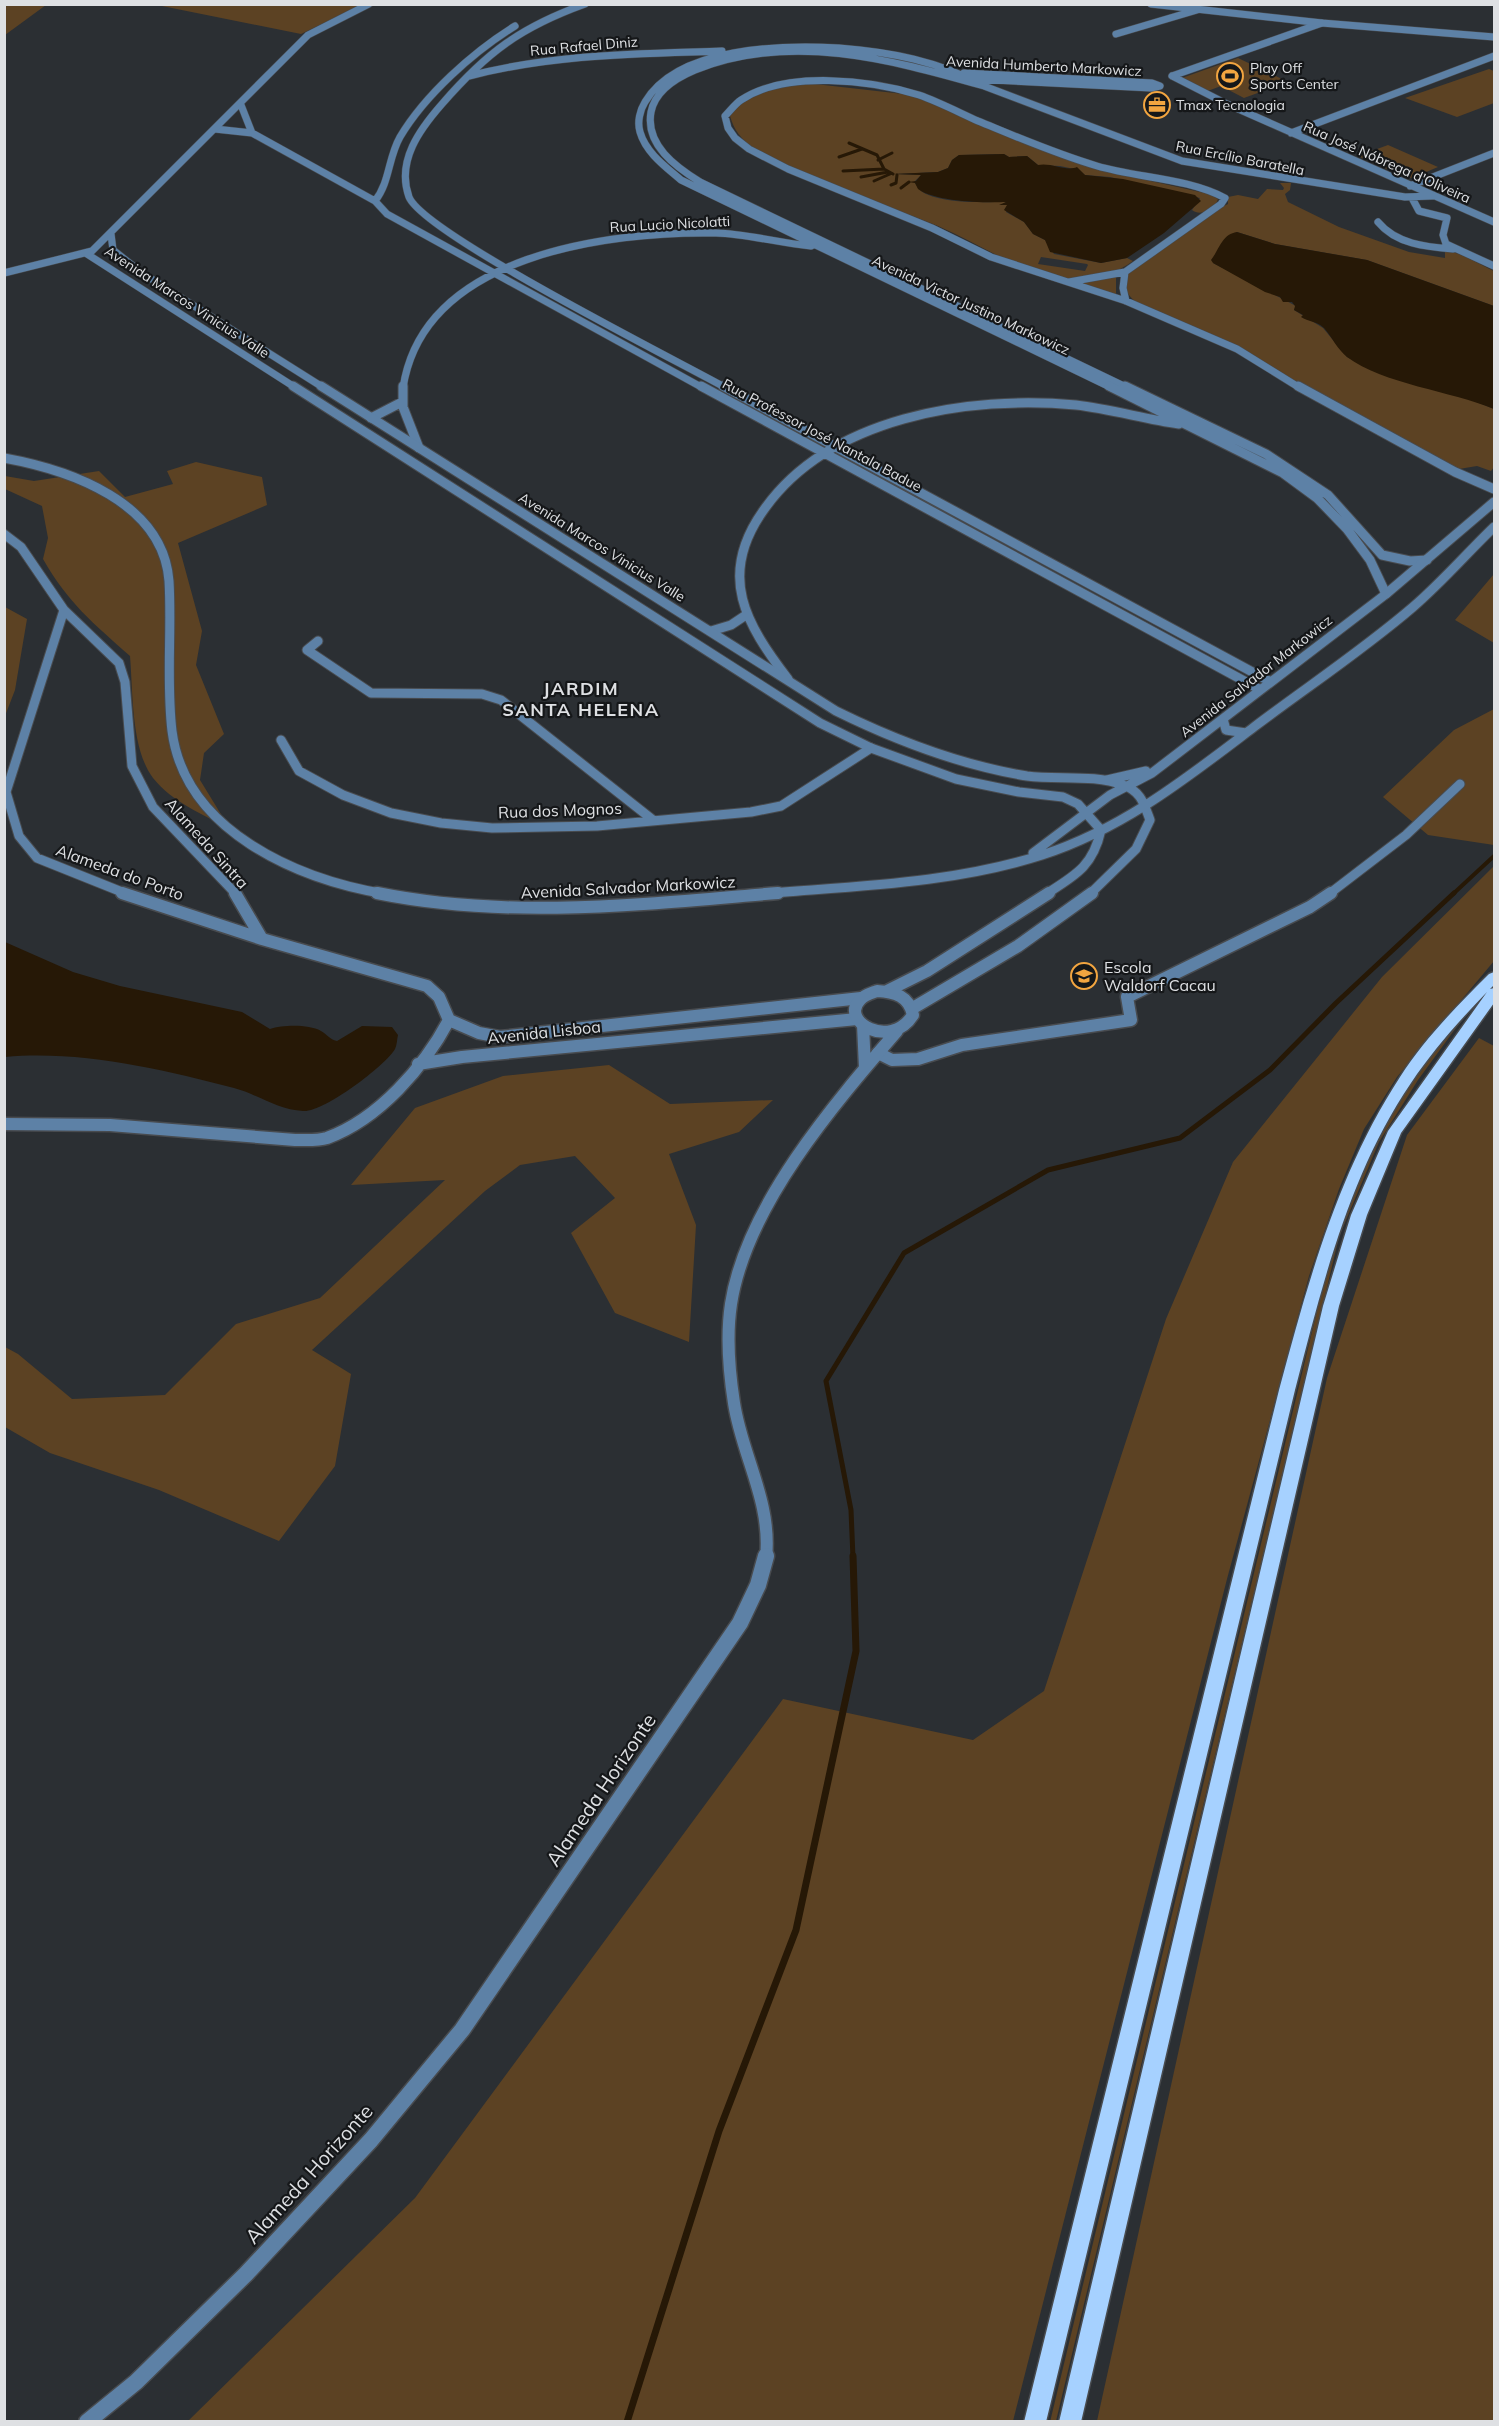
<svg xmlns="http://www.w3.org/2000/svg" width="1499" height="2426" viewBox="0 0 1499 2426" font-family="Mulish,sans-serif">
<rect width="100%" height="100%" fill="#2b2f33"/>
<path fill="#5c4223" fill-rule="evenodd" d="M5 4H46V5L5 35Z
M157 5H361L301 34Z
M1238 58 1288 82 1244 98 1221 86 1205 92 1179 79Z
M1489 69 1494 71V103L1457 117 1405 98Z
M806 83 912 95 1115 173 1209 194 1218 199C1215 209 1201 217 1192 210L1200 198 1110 177 1085 175 1079 170 1060 166 1038 165 1027 156 1009 157 1004 154 959 155 952 160 948 168 938 172 895 174 921 175 914 182C918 186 919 191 926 194 949 204 982 202 1006 202L1003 205H1008L1006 212 1024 222 1033 234 1045 240 1054 254 1101 263 1127 258 1133 261C1114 276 1082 281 1059 277 1015 270 978 243 938 226 879 201 806 183 753 148 741 139 734 130 730 116 747 90 778 88 806 83ZM1041 257 1087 264 1088 265 1085 271 1038 264Z
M1388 145 1438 167 1412 178 1405 177 1358 156Z
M1280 183H1291L1290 190 1285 194 1288 202 1339 227 1409 252 1445 258V251C1457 250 1482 266 1494 271V306L1367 260 1275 244 1237 232C1219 242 1221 246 1213 263L1296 306 1294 310 1323 328 1347 357 1375 371 1459 395 1494 409V467L1491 471 1477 466 1453 470 1266 365 1136 302C1126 294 1124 288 1126 275L1214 211 1228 204V197L1238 195 1258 199 1267 189 1283 190 1284 188Z
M1116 277V295L1082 283 1084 282Z
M196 462 262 477 267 505 178 543 202 631 196 665 224 734 204 753 200 780 230 829C204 815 172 802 153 778 131 749 133 692 130 656 93 623 68 603 43 559L48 538 42 506 5 489V476L34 481 99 471 125 497 173 484 167 471Z
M1494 574V643L1455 620Z
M5 607 27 619 15 690 5 716Z
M1494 709V845L1428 835 1383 797 1454 730Z
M1494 866V961L1397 1077 1364 1129 1339 1189 1309 1276 1227 1579 1013 2421 187 2422 415 2198 783 1699 973 1740 1044 1691 1166 1319 1233 1162 1382 977Z
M1494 983 1461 1021 1418 1080 1379 1142 1339 1237 1056 2421 1050 2422 1335 1236C1349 1204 1361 1171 1377 1140 1404 1088 1451 1021 1494 983Z
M1479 1038 1494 1046V2421H1097L1327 1378 1407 1135Z
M609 1065 670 1104 773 1100 739 1132 669 1154 696 1225 689 1342 615 1313 571 1233 615 1198 575 1156 520 1165 485 1191 312 1350 351 1374 335 1466 279 1541 159 1490 50 1453 5 1427V1347L18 1354 72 1399 165 1395 236 1324 320 1298 445 1180 351 1185 415 1108 503 1076Z"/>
<path fill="#261806" d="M1004 154 1009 157 1027 156 1038 165C1051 162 1066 172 1077 167L1085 175 1123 179 1195 195 1201 201 1164 233 1127 258 1101 263 1050 252 1045 240 1033 234 1024 222 1004 210 1007 205H999L1006 202C984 203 936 202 918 189L915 183 908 182 916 181 921 175 893 174 938 172 948 168 952 160 959 155Z
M1237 232 1275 244 1367 260 1494 306V409C1451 391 1383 384 1347 357 1337 349 1332 337 1324 328 1317 321 1308 322 1301 317L1303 315 1294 310 1295 306 1292 302H1283L1280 297 1265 292 1213 263 1211 260C1219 250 1222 234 1237 232Z
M5 942 73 972 120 986 242 1012 270 1029C283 1025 308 1024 321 1031 328 1035 329 1039 337 1041L362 1026 392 1027 398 1035C397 1039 397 1045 395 1049 385 1066 323 1113 303 1111 278 1110 257 1094 234 1088 161 1069 80 1050 5 1057Z"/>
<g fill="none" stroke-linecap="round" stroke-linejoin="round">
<path stroke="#261806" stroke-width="3" d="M849 143 877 155 884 169 893 174
M839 157 862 149
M878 160 892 153
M843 171 884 169
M861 177 888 172
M874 181 890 174
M891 185 896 183 897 175
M901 188 909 182"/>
<path stroke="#261806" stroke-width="4" d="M1453 894 1494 856"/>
<path stroke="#261806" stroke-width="5" d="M853 1558 851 1510 826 1381 904 1253 1048 1170 1180 1138 1270 1070 1336 1003 1454 893"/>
<path stroke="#261806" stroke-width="7" d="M627 2422 719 2131 796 1930 856 1651 853 1556"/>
<defs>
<path id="minor-far2" d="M585 4C521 27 487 52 442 104 420 129 396 161 409 197 424 234 676 360 726 388
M1116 34 1197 10
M964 73 1152 83 1160 86 1151 88 974 79
M469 76C555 54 634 54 722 51
M1172 76 1227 104 1494 222
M1172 76 1322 23
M984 86 1182 161 1405 197 1432 196
M241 105 252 133
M215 129 252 133 375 201 387 214 703 388
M1291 133 1494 56
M1410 186 1494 153
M1412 198 1419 211 1447 218 1443 235 1446 244 1494 266
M375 201C390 182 388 158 400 137 425 95 473 52 515 26
M1378 222C1396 244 1426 247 1453 249
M1125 272 1123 288 1126 301
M1069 282 1125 272 1221 204 1225 198C1187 178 1138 178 1097 166 1056 154 1017 137 978 121 958 112 939 102 919 95 871 80 786 70 741 100 735 104 730 111 725 116L728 128 735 138 749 149 788 169 932 228 991 257 1126 301 1237 349 1300 388
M403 388C423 255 607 231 716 233 748 234 779 243 811 246
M1112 388 681 180C666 167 646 153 640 132 637 122 640 110 645 102 678 46 783 45 839 48 890 52 939 61 984 86 889 59 790 32 695 70 676 78 655 91 651 112 645 145 676 167 700 182L1128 388"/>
<path id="minor-far1" d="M403 386V407L419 448
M701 386 1259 689
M723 386 1269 681
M1109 386 1283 473 1317 498 1347 529 1370 560 1386 594
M1125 386 1266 454 1328 495 1382 555 1410 561 1427 560
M1298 386 1455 472 1494 489
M371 418 402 402
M4 534 21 547 64 610 119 663 125 682 132 766 153 807 236 894
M64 610 6 792 19 836 37 858 127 894
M711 631 731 625 746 615
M318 641 307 650 371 693 482 694 501 700 653 820
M788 679C746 624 717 576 763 511 828 417 969 395 1076 405 1111 409 1144 419 1179 424
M281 740 299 771 343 795 391 813 441 823 492 828 597 826 751 812 781 806 871 748
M1329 894 1406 835 1460 784"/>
<path id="minor" d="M235 893 262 939
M449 1020 479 1033 500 1037 861 998
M878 1053 892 1060 918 1059 962 1045 1131 1020 1127 997 1310 907 1331 893
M418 1064 462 1057 857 1019
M4 1124 110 1125 295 1140C306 1140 317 1141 327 1138 379 1119 424 1067 449 1020L439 997 427 986 262 939 122 893"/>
<path id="tertiary-far3" d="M1151 4 1322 23 1494 37
M111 234 113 250 142 273 324 388
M87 254 296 388
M4 273 92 251 308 35 369 4"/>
<path id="tertiary-far2" d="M293 386 820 723 871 748 956 779 1019 792 1063 797 1078 804 1101 830C1093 866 1076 875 1046 894
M321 386 836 711C897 741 959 765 1027 776 1058 780 1094 774 1123 785 1141 791 1144 804 1150 820L1136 849 1090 894
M4 458C70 470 163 502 169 581 172 631 166 681 172 731 185 831 297 879 385 894
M1223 719 1226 730 1246 733
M1107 780 1146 771
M1033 853 1110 795 1152 773 1386 594 1494 502
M760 894C855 886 951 884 1042 855 1123 829 1188 777 1254 727 1307 687 1363 650 1413 607 1442 582 1467 553 1494 527"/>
<path id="tertiary-far1" d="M377 893C510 920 645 904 778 893
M877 991C895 992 909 996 913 1015 890 1051 839 1021 860 1000 864 995 872 993 877 991Z
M887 991 927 971 1049 893
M913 1008 1018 946 1092 893
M863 1025 865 1068
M766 1558C772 1502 742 1456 734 1403 729 1371 726 1337 731 1304 746 1206 834 1104 897 1031"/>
<path id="tertiary" d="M87 2422 136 2382 246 2274 371 2140 462 2030 740 1623 758 1585 766 1556"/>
<path id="primary" d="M1494 972V985L1490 989 1494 988V1003L1401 1133 1367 1215 1339 1306 1081 2422H1059L1323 1306 1351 1215 1388 1131 1487 992C1459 1021 1433 1050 1411 1083 1349 1174 1322 1286 1295 1390L1046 2422H1024L1279 1390C1308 1282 1338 1172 1400 1077 1425 1038 1457 1006 1489 974Z"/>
</defs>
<use href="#minor-far2" stroke="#484b4f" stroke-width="8"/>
<use href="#minor-far1" stroke="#484b4f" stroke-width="11"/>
<use href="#minor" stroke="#484b4f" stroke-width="15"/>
<use href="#tertiary-far3" stroke="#484b4f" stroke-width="8"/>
<use href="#tertiary-far2" stroke="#484b4f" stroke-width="11"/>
<use href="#tertiary-far1" stroke="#484b4f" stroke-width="15"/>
<use href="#tertiary" stroke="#484b4f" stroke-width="19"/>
<use href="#primary" stroke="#484b4f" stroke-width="3"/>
<use href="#minor-far2" stroke="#5d81a6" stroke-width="7"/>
<use href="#minor-far1" stroke="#5d81a6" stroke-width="9"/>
<use href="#minor" stroke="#5d81a6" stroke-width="12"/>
<use href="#tertiary-far3" stroke="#5d81a6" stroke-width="7"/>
<use href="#tertiary-far2" stroke="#5d81a6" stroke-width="9"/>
<use href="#tertiary-far1" stroke="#5d81a6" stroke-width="12"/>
<use href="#tertiary" stroke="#5d81a6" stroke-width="16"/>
<use href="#primary" fill="#a6d1ff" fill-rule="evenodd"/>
</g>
<defs>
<symbol id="stadium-ring" viewBox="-11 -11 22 22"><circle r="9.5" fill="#151719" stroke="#f2a540" stroke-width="1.5"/><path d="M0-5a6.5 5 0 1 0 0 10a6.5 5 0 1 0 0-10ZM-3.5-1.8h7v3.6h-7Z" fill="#f2a540"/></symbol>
<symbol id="office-ring" viewBox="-11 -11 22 22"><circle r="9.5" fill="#151719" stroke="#f2a540" stroke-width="1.5"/><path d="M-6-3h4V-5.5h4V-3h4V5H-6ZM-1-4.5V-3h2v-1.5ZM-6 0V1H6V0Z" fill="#f2a540"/></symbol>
<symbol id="school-ring" viewBox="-11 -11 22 22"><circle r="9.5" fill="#151719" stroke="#f2a540" stroke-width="1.5"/><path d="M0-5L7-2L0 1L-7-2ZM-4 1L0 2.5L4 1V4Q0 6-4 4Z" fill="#f2a540"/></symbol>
</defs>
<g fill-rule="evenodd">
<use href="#stadium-ring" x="1215" y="61" width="30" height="30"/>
<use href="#office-ring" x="1142" y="90" width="30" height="30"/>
<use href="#school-ring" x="1069" y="961" width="30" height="30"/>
</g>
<g text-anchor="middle" stroke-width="4.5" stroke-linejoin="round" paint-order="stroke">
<g font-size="14" fill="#dee0e3" stroke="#151719">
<text transform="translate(584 46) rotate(-5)" y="5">Rua Rafael Diniz</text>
<text transform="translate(1044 66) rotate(3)" y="5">Avenida Humberto Markowicz</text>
<text transform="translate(1240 158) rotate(11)" y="5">Rua Ercílio Baratella</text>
<text transform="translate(1387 162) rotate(24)" y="5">Rua José Nóbrega d'Oliveira</text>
<text transform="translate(670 224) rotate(-3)" y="5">Rua Lucio Nicolatti</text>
<text transform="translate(187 302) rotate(33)" y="5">Avenida Marcos Vinicius Valle</text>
<text transform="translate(971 305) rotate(25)" y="5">Avenida Victor Justino Markowicz</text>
<text transform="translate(822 435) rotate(28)" y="5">Rua Professor José Nantala Badue</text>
<text transform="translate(602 547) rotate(32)" y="5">Avenida Marcos Vinicius Valle</text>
<text transform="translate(1256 676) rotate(-38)" y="5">Avenida Salvador Markowicz</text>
</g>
<g font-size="14" fill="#dee0e3" stroke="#151719" text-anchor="start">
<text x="1250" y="73">Play Off<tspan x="1250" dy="16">Sports Center</tspan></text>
<text x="1176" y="110">Tmax Tecnologia</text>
</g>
<g font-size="16" fill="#dee0e3" stroke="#151719">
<text transform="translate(560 810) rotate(-2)" y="6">Rua dos Mognos</text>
<text transform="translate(207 843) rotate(48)" y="6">Alameda Sintra</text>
<text transform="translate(120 872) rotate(20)" y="6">Alameda do Porto</text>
<text transform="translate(628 887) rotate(-3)" y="6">Avenida Salvador Markowicz</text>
<text transform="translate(544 1032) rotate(-6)" y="6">Avenida Lisboa</text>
</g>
<g font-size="16" fill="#dee0e3" stroke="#151719" text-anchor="start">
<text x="1104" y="973">Escola<tspan x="1104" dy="18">Waldorf Cacau</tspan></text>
</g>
<g font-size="18" font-weight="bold" letter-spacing="1.5" fill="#dee0e3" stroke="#151719">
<text x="581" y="695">JARDIM<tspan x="581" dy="21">SANTA HELENA</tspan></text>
</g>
<g font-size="20" fill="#dee0e3" stroke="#151719">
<text transform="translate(601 1790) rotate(-56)" y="7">Alameda Horizonte</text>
<text transform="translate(309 2174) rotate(-48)" y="7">Alameda Horizonte</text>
</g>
</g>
<rect width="1499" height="2426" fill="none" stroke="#dee0e3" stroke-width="12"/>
</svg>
